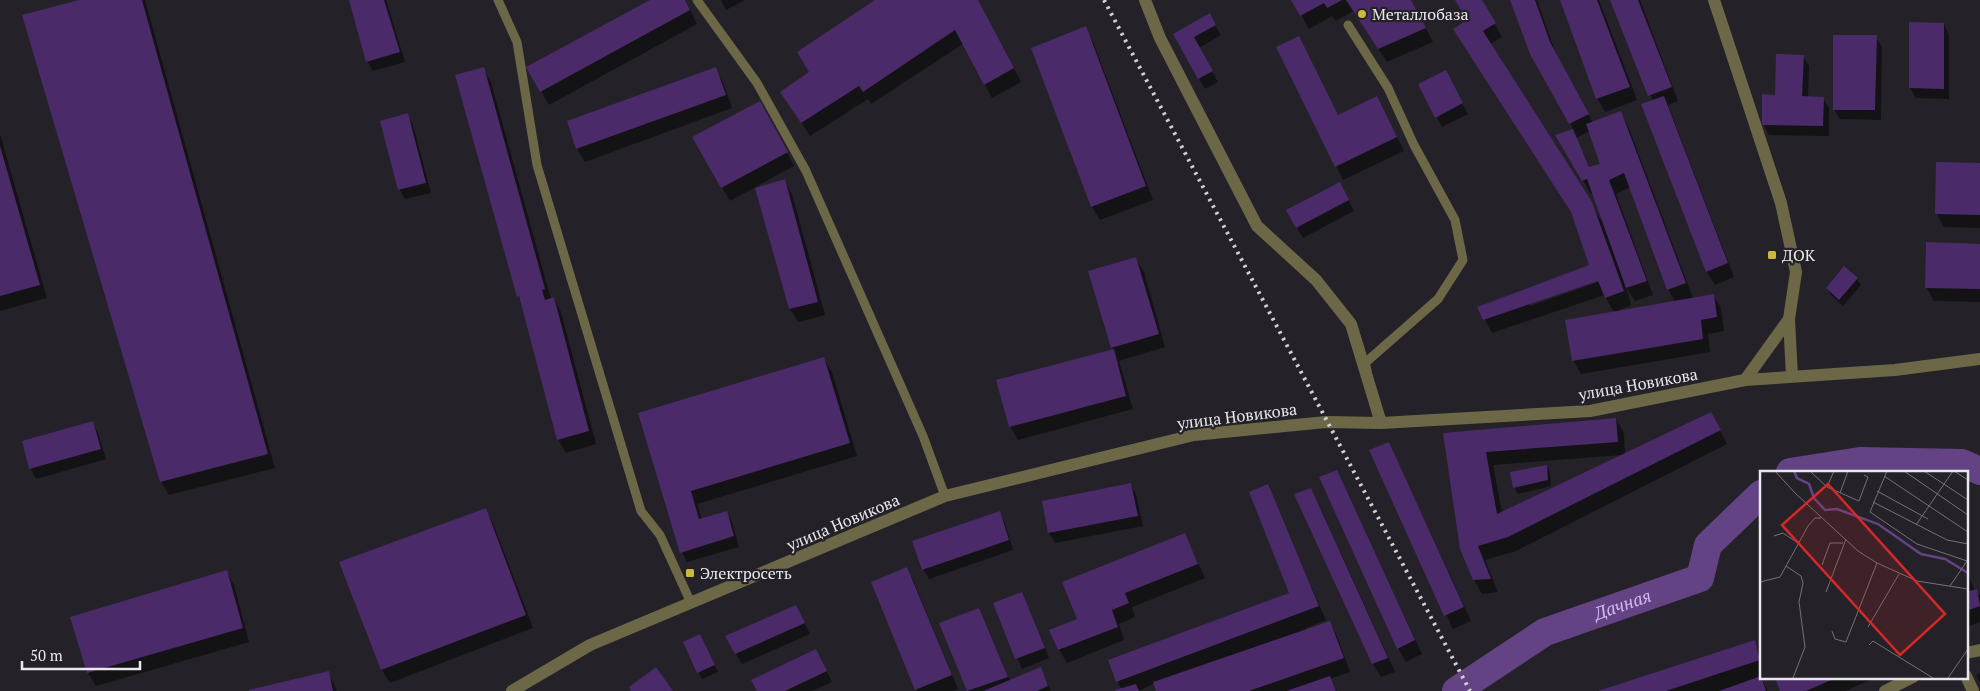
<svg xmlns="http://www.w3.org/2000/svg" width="1980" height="691" viewBox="0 0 1980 691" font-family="'PT Serif',serif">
<rect width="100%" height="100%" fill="#242228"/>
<path fill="#0007" fill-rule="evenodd" d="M83 0H145L275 468 169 495 161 482Z
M350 0H386L405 62 373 71 367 61Z
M653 0H685L697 24 549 105 528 67Z
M721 0H745L726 10Z
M878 0H977L1021 82 992 98 963 44 871 104 868 99 810 136 790 105 811 73Z
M1293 0H1411L1433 42 1387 62 1353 11 1336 21 1332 16 1309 29Z
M1456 0H1481L1502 37 1490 44 1602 222 1593 193 1591 194 1557 136 1574 130 1531 53 1512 0H1537L1557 57 1593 123 1621 113 1628 126 1693 298 1713 295 1721 308 1724 331 1708 334 1710 352 1581 374 1573 360 1614 312 1604 295 1492 333 1478 307 1590 266 1573 214ZM1590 131 1602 164 1590 168 1576 138ZM1630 187 1668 289 1675 302 1615 312 1631 305 1626 287 1635 301 1653 295 1616 194ZM1603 278 1604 280 1530 306 1529 304Z
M1561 0H1599L1637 100 1605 112 1597 98Z
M1611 0H1640L1678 101 1668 105 1734 277 1715 285 1707 272 1643 105 1653 101Z
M1209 15 1221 35 1199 48 1218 82 1205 89 1174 34Z
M1910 24H1944L1949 35V99L1916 98 1910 88Z
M1085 28 1093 42 1153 200 1100 220 1092 207 1032 48Z
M1876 37 1882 47 1881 120 1840 119 1834 109Z
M1299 38 1338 116 1377 97 1404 151 1343 180 1278 48Z
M1803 56 1809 66 1808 97 1823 98 1829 108V136L1769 135 1763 124 1776 96Z
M483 69 491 82 551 299 554 298 561 312 596 444 566 453 558 439 522 303 518 296Z
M715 69 723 82 732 108 585 162 577 149 568 122Z
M1451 82 1468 114 1442 127 1419 85Z
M407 114 413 125 431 193 405 199 399 189Z
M768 116 794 166 730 201 693 137Z
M0 134 47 298 0 311Z
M1980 165V228L1944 227 1936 213Z
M784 181 792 194 825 315 798 322 790 309 757 189Z
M1345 194 1354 211 1303 238 1297 228Z
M1980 245V302L1934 301 1926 287Z
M1136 259 1144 272 1165 347 1119 361 1133 409 1018 440 1010 426 1113 350 1112 347Z
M1857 279 1861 285 1843 306 1831 295 1827 288Z
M824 359 832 372 857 456 697 504 702 520 726 512 732 522 739 547 687 562 682 552 639 414Z
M1616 419 1624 433 1625 454 1718 427 1727 444 1516 551 1485 560 1498 592 1482 594 1474 580 1444 434ZM1623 455 1502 513 1493 465Z
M92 422 98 433 106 459 36 479 31 469Z
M1389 443 1471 621 1453 629 1370 451Z
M1547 466 1550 473 1551 486 1518 494 1514 487Z
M1336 471 1422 654 1406 662 1398 648Z
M1130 484 1136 494 1143 526 1055 543 1049 533 1043 502Z
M1267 486 1326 620 1306 628 1307 630 1329 622 1337 636 1350 672 1330 679 1337 691H1157L1155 683 1139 691H1117L1122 690 1117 681 1291 594Z
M1310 489 1318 503 1395 672 1381 677 1373 664 1296 495Z
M485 509 493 523 533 628 390 683 382 670 340 563Z
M999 513 1005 523 1013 550 929 579 923 569Z
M1185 535 1205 578 1132 607 1135 617 1119 624 1124 640 1067 663 1059 649Z
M907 568 914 582 958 689 953 691H917L872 582Z
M1966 569 1975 591 1980 596V622L1966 627Z
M226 571 234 585 249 642 96 686 88 673Z
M1022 593 1049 658 1022 669 994 604Z
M979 610 1010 681 1040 669 1051 691H968L940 624Z
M801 616 810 634 742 664 736 654Z
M703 642 718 672 702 679 684 643Z
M1754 642 1761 654 1760 676 1768 691H1601Z
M821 660 832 682 812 691H759Z
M328 672 337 691H251Z
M1980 673V683L1976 675Z
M1776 677H1877L1845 691H1782Z"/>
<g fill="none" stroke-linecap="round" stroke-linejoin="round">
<g stroke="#634384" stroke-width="28">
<path d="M1790 472 1860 461 1962 463 1980 471"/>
<path id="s1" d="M1456 691 1545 632 1700 578 1708 545 1761 494"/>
</g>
</g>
<path fill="#4a2a69" d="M79 0H142L268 454 160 482 22 15Z
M349 0H384L400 52 366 62Z
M650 0H685L690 10 540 92 526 67Z
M875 0H978L1014 68 984 85 955 30 863 92 859 86 801 123 780 92 809 72 797 52Z
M1291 0H1342L1327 8 1324 3 1300 16Z
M1346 0H1411L1426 28 1378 49Z
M1455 0H1482L1496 23 1483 31 1592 202 1624 291 1605 298 1598 281 1483 320 1477 307 1589 265 1571 212 1453 29 1467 20Z
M1510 0H1535L1550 42 1589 114 1569 124 1530 54Z
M1560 0H1597L1630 87 1596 99Z
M1610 0H1638L1672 87 1648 96Z
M1210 13 1216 25 1194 37 1213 71 1198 79 1173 34Z
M1909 22 1944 23V89L1909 88Z
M1086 26 1146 186 1091 207 1031 48Z
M1833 35H1877L1875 110H1833Z
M1299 36 1338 115 1377 96 1397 137 1335 167 1276 47Z
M1776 54 1804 55 1802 96 1824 97 1823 126 1762 125V94L1775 95Z
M484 67 545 289 542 290 545 300 554 297 589 431 557 440 519 296 517 297 455 75Z
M716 67 726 95 576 149 567 121Z
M1446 70 1463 103 1435 118 1418 84Z
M1664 96 1728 263 1706 272 1641 104Z
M760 101 788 152 721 188 692 137Z
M1621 111 1686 283 1667 290 1624 173 1609 180 1647 281 1626 288 1587 179 1582 181 1555 135 1573 129 1589 167 1600 164 1586 124Z
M408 113 426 183 398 190 380 121Z
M0 146 40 285 0 296Z
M1936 162 1980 163V215L1935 214Z
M785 179 818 302 789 309 755 188Z
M1340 182 1349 200 1296 228 1286 210Z
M1926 242 1980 244V289L1925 288Z
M1136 257 1159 334 1111 348 1088 271Z
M1844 266 1858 278 1839 300 1826 288Z
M1714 294 1717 317 1701 320 1703 339 1572 361 1565 320Z
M1114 349 1126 396 1009 427 996 380Z
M824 357 850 443 691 491 699 519 727 511 734 536 680 553 638 413Z
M1711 412 1721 430 1508 537 1478 546 1491 579 1473 580 1460 549 1443 433 1616 418 1618 442 1486 452 1497 514Z
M93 421 101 449 29 469 22 441Z
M1389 442 1464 607 1444 616 1369 450Z
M1547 465 1548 480 1513 488 1510 472Z
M1337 470 1415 640 1397 649 1319 477Z
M1131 483 1138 516 1048 533 1042 501Z
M1268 484 1319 606 1116 682 1108 660 1289 593 1249 492Z
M1311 488 1388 658 1372 664 1294 494Z
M486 508 526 615 381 670 339 562Z
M1000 511 1009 540 922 570 912 541Z
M1185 533 1198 564 1125 593 1129 603 1112 610 1118 627 1058 650 1049 630 1077 619 1062 582Z
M907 567 952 675 915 690 871 582Z
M227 570 243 628 87 673 70 617Z
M1977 589 1980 606 1966 611V592Z
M1022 592 1045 648 1015 659 993 603Z
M796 605 805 623 735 654 725 636Z
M979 608 1008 677 967 691 939 623Z
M1330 621 1344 658 1249 691H1156L1153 682Z
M700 634 715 665 697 673 683 642Z
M1755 640 1760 660 1666 691H1598Z
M816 649 827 671 785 691H757L751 680Z
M656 667 673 691H631L629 687Z
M1041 667 1048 686 1037 691H983Z
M329 671 333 691H249V690Z
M1330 676 1336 691H1286Z
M1761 676 1766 691H1719Z
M1775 677H1838L1806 691H1780Z
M1136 684 1139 691H1115V690Z"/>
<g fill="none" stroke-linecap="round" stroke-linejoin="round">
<path stroke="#6c6847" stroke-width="9" d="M498 0 517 42 537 165 641 511 660 535 691 603
M697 0 757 83 806 171 923 436 945 496
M1348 25 1388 88 1414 145 1455 220 1463 260 1438 299 1365 363 1367 370"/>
<path stroke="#6c6847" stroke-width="12" d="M1145 0 1160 38 1257 226 1316 280 1351 324 1381 423
M1714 0 1781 203 1796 272 1789 319 1745 380
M1789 319 1792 377
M1966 653 1980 650
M1966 676 1973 691
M512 691 590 645 945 496 1194 435 1326 422 1381 423 1590 411 1745 380 1895 370 1980 359
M1885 691 1913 677"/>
<path stroke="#d2d0d5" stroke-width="4" stroke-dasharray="2.5 5" stroke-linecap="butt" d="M1104 0 1470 691"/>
</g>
<g fill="#cbba39" stroke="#242228" stroke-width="2">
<circle cx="1362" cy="14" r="5"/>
<rect x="1767" y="250" width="10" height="10" rx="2.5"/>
<rect x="685" y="568" width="10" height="10" rx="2.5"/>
</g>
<g text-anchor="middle" stroke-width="4.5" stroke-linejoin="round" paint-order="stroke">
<g font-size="16" fill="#eae8ed" stroke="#242228" text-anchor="start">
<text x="1372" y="20">Металлобаза</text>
<text x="1782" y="261">ДОК</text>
<text x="700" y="579">Электросеть</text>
</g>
<g font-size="16" fill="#eae8ed" stroke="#242228">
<text transform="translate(1638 384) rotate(-10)" y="6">улица Новикова</text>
<text transform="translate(1237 416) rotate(-7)" y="6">улица Новикова</text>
<text transform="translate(843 522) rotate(-23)" y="6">улица Новикова</text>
</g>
<g font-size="18" font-style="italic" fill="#d2b8f2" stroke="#242228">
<text dy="6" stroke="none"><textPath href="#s1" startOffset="189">Дачная</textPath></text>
</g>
</g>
<g transform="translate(1760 471)">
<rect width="208" height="208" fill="#242228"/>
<path fill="none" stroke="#634384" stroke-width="2.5" d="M34 0 37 7 49 13 54 27 65 39 77 38 118 53 161 83 185 88 208 102"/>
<path fill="none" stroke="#737177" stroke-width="1" d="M15 0 35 22 98 80 117 92 157 110 208 118M50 0 67 16 99 30 108 6 104 4M127 0 110 41 157 73 207 90M144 0 208 44M164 0 208 29M194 0 208 9M124 5 208 61M67 16 74 0M117 20 168 48M80 22 88 0M113 31 187 69 208 73M156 54 193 0M14 65 23 62 38 72M62 94 70 72H83M26 95 41 105 43 112 39 131 45 176 33 207M0 111 20 106 48 55 55 47H61M190 115 207 90M66 121 86 68M108 156 139 103M72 160 75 168 86 171 117 92M109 174 113 170 173 207M188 207 208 178"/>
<path fill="#d62828" fill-opacity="0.15" stroke="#d62828" stroke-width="2.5" d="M68 13 185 143 140 184 22 54Z"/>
<rect width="208" height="208" fill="none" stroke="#eae8ed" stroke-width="2.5"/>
</g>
<path d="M22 661v8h118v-8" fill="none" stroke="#eae8ed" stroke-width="2.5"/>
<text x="30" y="661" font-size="15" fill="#eae8ed" stroke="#242228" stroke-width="4" paint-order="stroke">50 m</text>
</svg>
